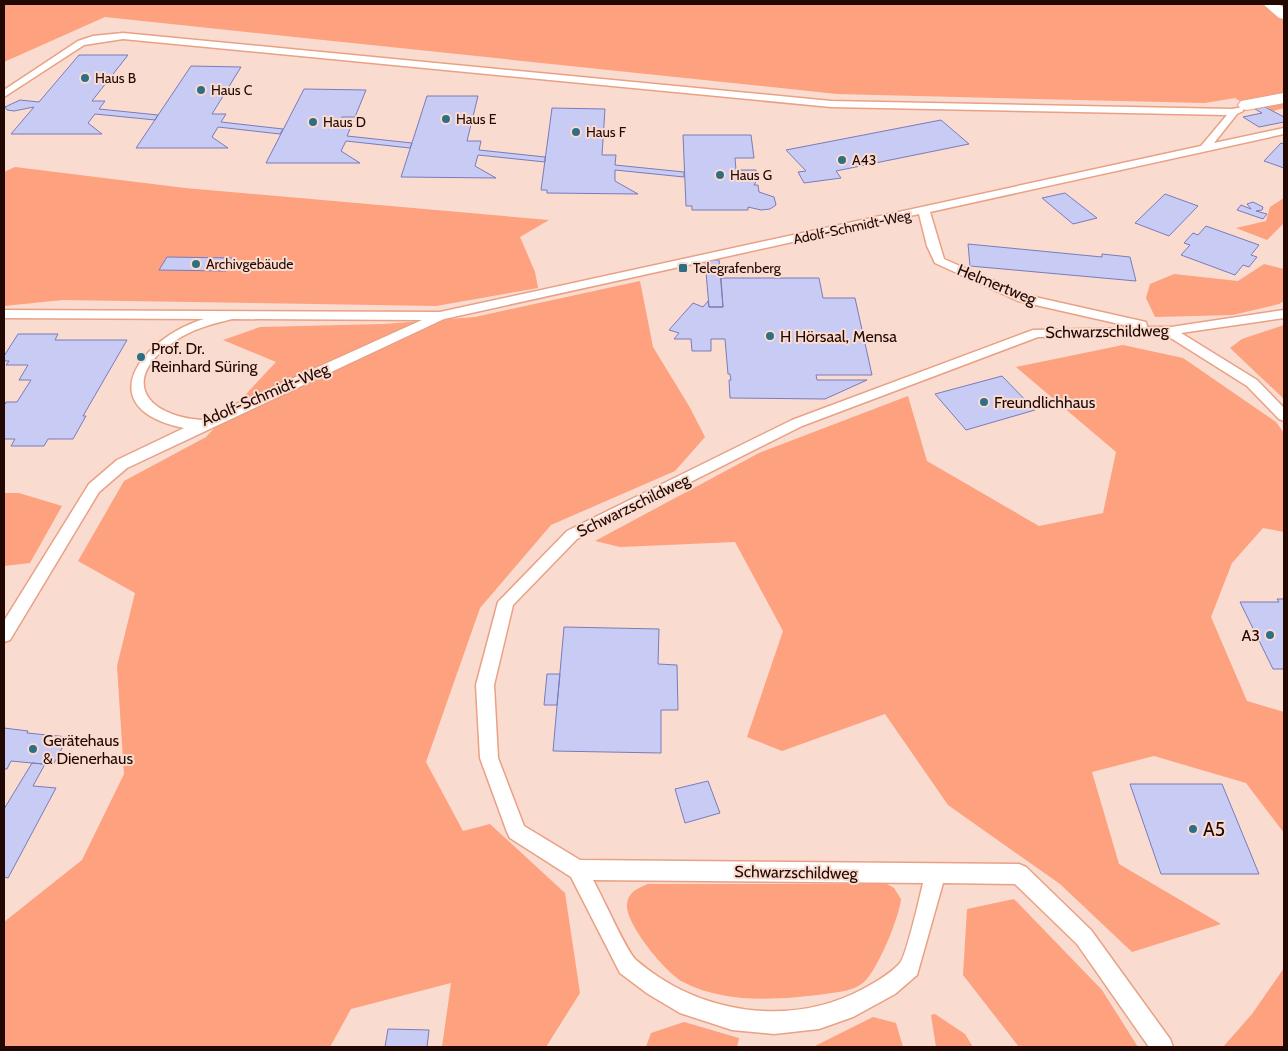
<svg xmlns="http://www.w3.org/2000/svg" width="1288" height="1051" viewBox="0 0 1288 1051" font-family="Cabin,sans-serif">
<rect width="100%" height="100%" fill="#fadbcf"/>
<path fill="#fda17e" d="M4 4H1284V108L1273 111 1262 104 1249 107 1235 98 1205 103 837 94 105 17 4 62Z
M15 167 185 188 549 220 520 237 535 272 538 288 436 306 63 300 4 306V172Z
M1284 198V223L1267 240 1236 228 1266 221 1270 207Z
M1264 264 1284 269V301L1279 304 1233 315 1155 317 1146 298 1150 284 1174 274 1238 281Z
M640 281 653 347 689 406 705 437 675 471 551 525 480 608 426 762 463 831 490 824 565 893 580 993 546 1047H442L451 983 351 1009 330 1047H4V922L82 860 124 774 117 666 135 593 78 561 124 481 206 437 276 362 223 340 260 327 384 324 475 317Z
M1284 325V399L1230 348 1242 339Z
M1123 345 1183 358 1276 422 1284 433V532L1263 528 1232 563 1211 617 1247 701 1284 712V833L1246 783 1154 756 1092 772 1119 864 1221 924 1132 952 1060 884 948 805 885 714 782 751 747 737 783 631 735 542 620 547 595 541 759 453 908 396 927 461 1039 526 1103 513 1116 452 1016 367Z
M4 493H19L62 506 30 563 4 566Z
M648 884H887L894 888 901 899C899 918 878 969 864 982 854 991 838 992 825 994 780 1000 724 1004 683 982 666 973 625 924 627 904 628 892 638 888 648 884Z
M1014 899 1102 990 1138 1047H1019L963 975 967 909Z
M1284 968V1047H1223L1252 1014Z
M935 1014 965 1034 973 1047H936L931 1015Z
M873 1017 896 1023 903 1047H813Z
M684 1022 739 1038 737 1047H646L651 1033Z"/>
<path fill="#c8cbf4" stroke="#7a7bba" d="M79 55H128L92 101H105L99 109 158 115 155 120 95 114 88 123 102 134H11L34 107 14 111 7 110 5 107 20 100 39 102Z
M191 66 241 67 212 114H226L221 122 283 129 280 134 218 127 212 137 228 148H136Z
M304 89 366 90 355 117H342L338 127H351L347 136 412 143 410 148 346 141 341 151 360 163H266Z
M427 96H478L467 141H481L479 150 545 157V162L478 155 475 166 496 178 401 177Z
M1265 107 1284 117V122L1259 127 1243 117 1262 113 1255 109Z
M552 108 605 109 602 155H616L615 165 684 172V177L615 170V181L638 194 547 193V190H541Z
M941 120 969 144 836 171 841 178 804 183 798 172 806 171 786 150Z
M683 135H751L754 158H735L736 170H756L757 180 754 185H758L759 192 774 197 776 205 770 209 761 210 748 207V210H692V206H686Z
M1281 143 1284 144V168L1264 161Z
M1065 193 1097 218 1073 224 1042 198Z
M1165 194 1198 206 1169 236 1135 223Z
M1253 202 1263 207 1262 210 1256 211 1267 214 1263 219 1237 210 1241 205 1251 209 1247 204Z
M1206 226 1259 245 1251 255 1257 257 1249 267 1243 265 1235 275 1181 255 1190 245 1184 243 1193 233 1198 235Z
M968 244 1102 257V254L1130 257 1136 281 970 266Z
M167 257 233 258 226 271 159 270Z
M705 260H719L723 307H709Z
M721 278H819L823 298H855L872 375H816L817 380H867L825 399 730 398 729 380H731L730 374H728L725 339H711V351H692L691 339H674L679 333 669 330 693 303 703 307 708 301 709 307H723Z
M18 334H58L55 340H127L83 416H86L73 439H48L44 446H11L15 439H4V406L6 402H17L31 380H19L28 365H6L9 361H4V356Z
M1002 376 1035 410 966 430 935 394Z
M1277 599H1284V669H1273L1240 602H1279Z
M564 627 659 629 658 664 677 665 678 710H661V753L553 751Z
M547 674H560L557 705H544Z
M4 728 28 731 27 733 68 737 53 765 11 761 7 769H4Z
M32 763 45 764 33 786 56 788 8 878 4 877V809Z
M708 781 720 813 685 823 675 789Z
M1130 784H1222L1259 874H1161Z
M388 1029 429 1030 427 1047H385Z"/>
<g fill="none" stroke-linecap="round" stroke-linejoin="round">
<defs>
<path id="lane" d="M123 33 831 101 1232 109 1243 107V111L1237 114 1214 143 1284 128V134L930 212 944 259 1026 295 1146 322 1147 327H1171L1284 310V318L1181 333 1257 380 1284 408V421L1279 419 1247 386 1166 335 1038 337 802 426 577 539 513 605 494 685 498 758 524 826 580 860 1019 864 1026 867 1091 930 1170 1039 1173 1047H1149L1077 944 1015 884 943 883 917 975 895 994 853 1017 819 1029 774 1034 732 1030 680 1013 648 994 620 973 571 877 510 838 507 832 480 758 476 685 498 602 567 531 792 420 1033 330 1137 328 1018 301 935 263 927 246 919 214 444 319 127 468 99 492 10 640 4 642V621L89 484 117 460 184 428C88 408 141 338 204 319L4 318V310L440 312 1201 146 1227 115 831 107 123 39 84 45 4 97V90L78 41 93 36ZM232 319 422 320 201 420C143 415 120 378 175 341 192 329 212 324 232 319ZM593 880 923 883C920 896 906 956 900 963 890 974 876 982 863 989 790 1028 698 1014 636 960 626 951 602 895 593 880Z"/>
<path id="street" d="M1263 4H1279L1284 8V19L1279 18Z
M1284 93V103L1247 110 1241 109 1238 105 1241 101Z"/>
</defs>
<use href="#lane" stroke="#e9a185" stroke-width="3"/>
<use href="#street" stroke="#e9a185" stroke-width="2"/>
<use href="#lane" fill="#fff" fill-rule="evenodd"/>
<use href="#street" fill="#fff" fill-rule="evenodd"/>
</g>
<g fill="#2f6f83" stroke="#fadbcf" stroke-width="2">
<circle cx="85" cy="78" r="5"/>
<circle cx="201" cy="90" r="5"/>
<circle cx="446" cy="119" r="5"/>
<circle cx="313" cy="122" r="5"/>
<circle cx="576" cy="132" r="5"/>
<circle cx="842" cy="160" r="5"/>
<circle cx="720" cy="175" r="5"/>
<circle cx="196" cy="264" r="5"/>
<rect x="678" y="263" width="10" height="10" rx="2.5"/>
<circle cx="770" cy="336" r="5"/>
<circle cx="141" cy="357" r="5"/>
<circle cx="984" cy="402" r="5"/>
<circle cx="1270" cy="635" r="5"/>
<circle cx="33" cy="749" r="5"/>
<circle cx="1193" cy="829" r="5"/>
</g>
<g text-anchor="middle" stroke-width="4" stroke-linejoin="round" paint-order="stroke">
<g font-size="14" fill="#220802" stroke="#fadbcf" text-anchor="start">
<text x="95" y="83">Haus B</text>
<text x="211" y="95">Haus C</text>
<text x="456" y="124">Haus E</text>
<text x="323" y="127">Haus D</text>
<text x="586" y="137">Haus F</text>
<text x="852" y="165">A43</text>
<text x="730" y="180">Haus G</text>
<text x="206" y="269">Archivgebäude</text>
<text x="693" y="273">Telegrafenberg</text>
</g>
<g font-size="14" fill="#220802" stroke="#fadbcf">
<text transform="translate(852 227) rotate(-12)" y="5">Adolf-Schmidt-Weg</text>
</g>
<g font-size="16" fill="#220802" stroke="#fadbcf">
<text transform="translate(997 284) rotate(22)" y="6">Helmertweg</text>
<text transform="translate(1107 331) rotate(-1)" y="6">Schwarzschildweg</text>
<text transform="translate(265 394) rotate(-23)" y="6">Adolf-Schmidt-Weg</text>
<text transform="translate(633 505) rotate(-26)" y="6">Schwarzschildweg</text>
<text transform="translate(796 872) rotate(1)" y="6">Schwarzschildweg</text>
</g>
<g font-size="16" fill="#220802" stroke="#fadbcf" text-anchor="start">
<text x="780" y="342">H Hörsaal, Mensa</text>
<text x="151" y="354">Prof. Dr.<tspan x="151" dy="18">Reinhard Süring</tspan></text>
<text x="994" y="408">Freundlichhaus</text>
<text x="1260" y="641" text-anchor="end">A3</text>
<text x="43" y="746">Gerätehaus<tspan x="43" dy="18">&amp; Dienerhaus</tspan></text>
</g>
<g font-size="19" fill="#220802" stroke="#fadbcf" text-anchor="start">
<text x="1203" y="836">A5</text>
</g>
</g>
<rect width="1288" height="1051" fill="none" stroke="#220802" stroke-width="10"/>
</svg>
